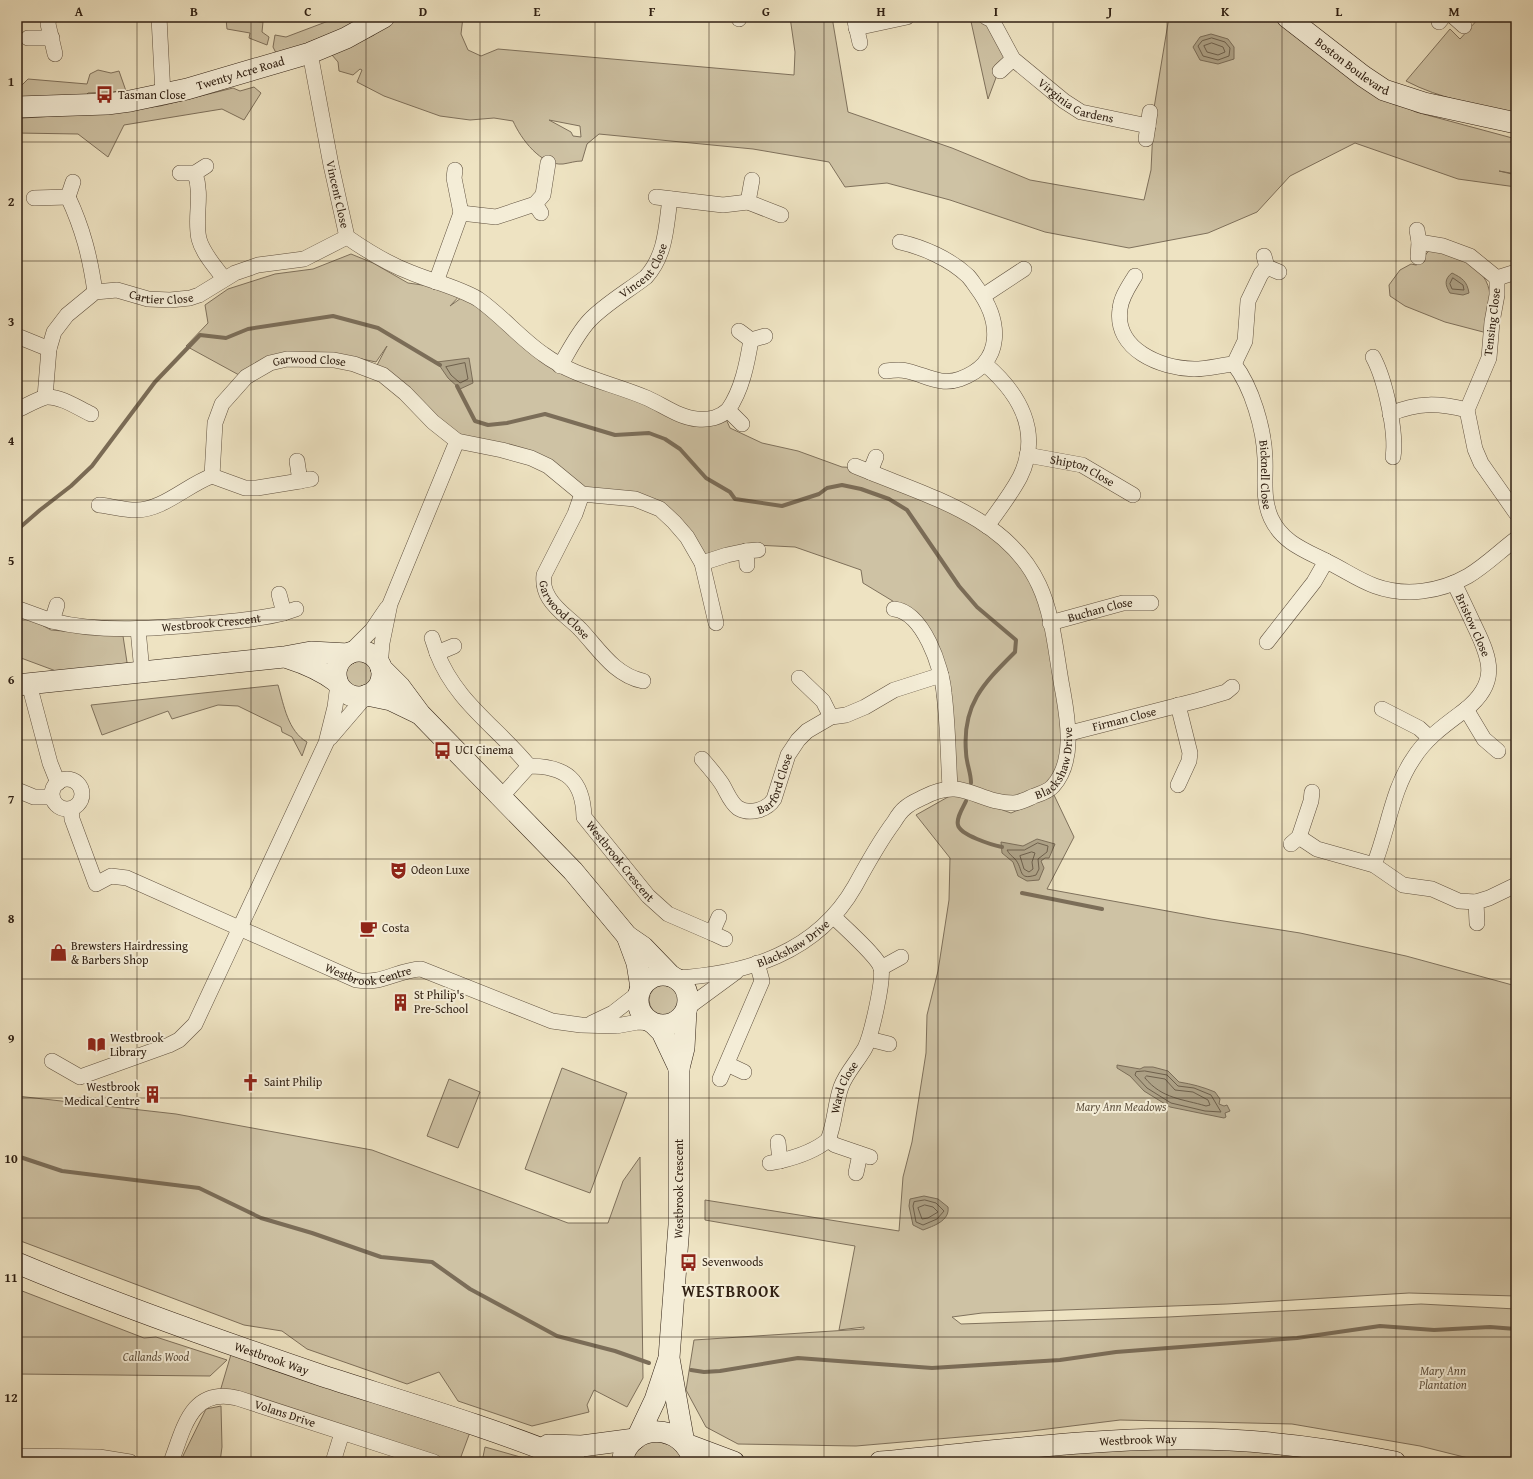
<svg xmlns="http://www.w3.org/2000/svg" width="1533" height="1479" viewBox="0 0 1533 1479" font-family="'Gentium Book Plus',serif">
<rect width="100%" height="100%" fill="#eee3c2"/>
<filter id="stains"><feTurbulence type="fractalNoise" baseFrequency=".005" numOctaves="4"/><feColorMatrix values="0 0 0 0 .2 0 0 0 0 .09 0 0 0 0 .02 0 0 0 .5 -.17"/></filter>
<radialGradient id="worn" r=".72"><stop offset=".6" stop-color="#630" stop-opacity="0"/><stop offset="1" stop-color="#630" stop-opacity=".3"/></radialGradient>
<path fill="#cec2a4" stroke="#7f715c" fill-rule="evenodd" d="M339 17H363L364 20 277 55 273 47 275 35 286 37Z
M393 17H463L461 34 468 50 481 56 498 49 794 75 795 52 790 17H832L848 112 952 148 1030 180 1144 200 1151 170 1154 108 1169 17H1282L1377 94 1416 112 1516 139V174L1499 171 1516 175V187L1458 179 1355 143 1290 176 1257 212 1208 233 1129 248 1045 232 950 200 887 183 845 187 829 162 753 149 599 134 587 144 582 161C575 161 570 163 563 164 541 166 521 139 513 121L494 118 470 120 440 116 384 96 357 82 362 70 360 69 353 75 339 71 338 62 332 55 374 35ZM549 120 580 126 581 137 573 136 571 132Z
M970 17H990L1013 59 997 75 988 99Z
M1478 17H1516V113C1479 105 1440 99 1406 81L1450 29 1460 39 1479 18Z
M226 19 263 22 262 32 269 37 267 45 249 38 250 33 227 29Z
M98 70 111 73 119 71 126 91 88 93 83 99 17 98V85L21 86 28 79 87 84 90 74Z
M254 87 261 93 244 120 222 109 124 125 108 157 78 134 17 133V120L23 118 102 113 160 106 233 88 240 91Z
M1432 248C1455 256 1488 265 1490 296 1491 308 1488 321 1487 333L1445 322 1405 306 1390 296 1389 285 1400 270 1411 264 1416 265 1423 262 1426 254Z
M351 254 373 263 408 283 464 291 450 306 468 293 560 365 644 401 726 419 730 428 762 443 798 451 842 467 865 468 968 513 1022 558 1050 623 1070 733 1061 772 1042 794 1016 803 950 787 932 659 896 603 863 583 861 570 795 547 755 545 702 563 660 509 582 494 531 458 457 441 375 369 387 346 376 362 334 353 239 375 186 346 208 323 205 305 228 289 275 274 313 269Z
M17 612 51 630 123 636 128 669 56 671 21 658 17 659Z
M346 674a13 13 0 1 1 26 0a13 13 0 1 1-26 0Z
M278 685C284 706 288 731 307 742L302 756 292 737 282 732 281 727 238 706 218 705 172 719 168 711 102 735 91 705Z
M955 793 1011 813 1054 795 1074 837 1047 889 1211 919 1300 933 1406 956 1516 986V1296L1409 1293 1227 1304 982 1313 952 1317 961 1324 1168 1317 1421 1304 1516 1309V1462H1484L1420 1446 1292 1424 1120 1420 1031 1431 856 1446 738 1444 706 1427 686 1390 694 1340 864 1329V1327L839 1330 855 1246 705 1220V1200L899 1231 903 1177 912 1142 926 1053 927 1015 938 971 949 900 950 858 916 815Z
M649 1000a15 15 0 1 1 30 0a15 15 0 1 1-30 0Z
M562 1068 627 1093 590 1193 525 1169Z
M449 1079 480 1092 458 1148 427 1136Z
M17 1096 176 1114 372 1150 568 1223H608L623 1181 640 1157 643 1378 627 1407 594 1390 587 1405 589 1412 532 1426 458 1401 439 1372 407 1384 307 1349 282 1331 244 1325 18 1240Z
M17 1289 144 1338 156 1337 227 1360 210 1376 17 1374Z
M232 1351 473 1424 459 1462H427L219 1395Z
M221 1406 222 1447 220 1462H180L206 1409Z
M653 1440 676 1447 684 1462H630L638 1447Z
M1146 1446H1216L1359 1462H936Z
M485 1447 538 1462H482Z"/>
<path fill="#ada186" stroke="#7b6d58" d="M1211 34 1228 39 1234 47V59L1218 64 1200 60 1193 47 1200 37Z
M1452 273C1462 278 1467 281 1469 293L1463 295 1450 293C1445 285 1444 279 1452 273Z
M469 358 473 383 460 389 448 378 437 362Z
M1037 839 1055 844 1049 858H1045L1041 861 1044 868 1039 880 1027 881 1018 876 1013 862 1002 853 1001 842 1023 846Z
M1117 1065 1140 1069 1144 1067H1153L1168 1071 1179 1082C1192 1084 1203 1087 1215 1092L1220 1099 1219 1104 1224 1106 1227 1105 1230 1111 1225 1113 1226 1117 1224 1118 1170 1107 1144 1091 1130 1076 1117 1068Z
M924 1196 938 1199 948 1207C950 1221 933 1226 923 1230L913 1225 909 1206 910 1199Z"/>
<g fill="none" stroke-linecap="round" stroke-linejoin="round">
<path stroke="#6e604c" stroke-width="1" d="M1212 38 1225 42 1230 48 1229 56 1218 60 1203 56 1198 46 1202 41Z
M1212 43 1223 47 1225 52 1218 55 1207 52 1204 46Z
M1453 278 1463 285 1464 290 1452 289 1450 284Z
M465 363 468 379 460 383 451 375 446 367Z
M1038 843 1048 846 1047 852 1038 859 1039 869 1036 875C1017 881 1024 869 1015 859 1012 856 1009 854 1007 850H1024Z
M1032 852 1035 853 1032 862 1033 869 1029 872 1024 869 1020 856Z
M1145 1071 1167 1075 1178 1086 1194 1088 1211 1095 1221 1112 1205 1111 1171 1103 1147 1088 1135 1075 1136 1072Z
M1147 1076 1165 1079 1175 1090 1193 1092 1208 1100 1210 1105 1206 1106C1183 1099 1162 1099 1145 1078Z
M925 1200 936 1203 944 1211 937 1219 923 1225 916 1222 913 1206 914 1202Z
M925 1205 933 1207 938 1212 928 1218 922 1219 918 1208Z"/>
<path stroke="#7b6d58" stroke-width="4" d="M457 386 475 421 488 425 507 423 545 414 615 435 649 433 665 439 680 449 706 478 730 492 735 499 782 506 819 494 827 488 842 485 861 489 889 499 907 510 959 586 977 607 1016 640 1015 652C984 683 962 704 966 752 966 763 971 772 971 783
M17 530 40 510 71 486 92 466 155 382 200 335 226 338 248 329 333 316 378 328 440 365
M966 801C963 808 956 818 958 825 960 835 992 845 1002 847
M1022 893 1102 909
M17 1156 62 1171 199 1188 261 1218 312 1233 381 1257 432 1262 470 1289 557 1336 615 1351 649 1363
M691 1370 704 1372 720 1371 798 1358 932 1368 1060 1360 1116 1352 1297 1338 1380 1326 1434 1330 1490 1327 1516 1329"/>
<defs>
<g id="street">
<path d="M49 17 48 24 55 54"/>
<path d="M159 17 163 95"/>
<path d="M738 17 739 19"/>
<path d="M854 17 860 43"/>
<path id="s1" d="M986 17 992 20 1013 59 1064 101 1081 112 1148 126"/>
<path d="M1454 17 1464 26"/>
<path d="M1439 22 1443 17"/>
<path d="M856 28 907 17"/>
<path d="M28 38H52"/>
<path id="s2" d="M310 53 331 165 347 237C367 251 388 264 412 273 434 282 457 287 478 299 501 315 520 338 543 354 574 377 612 383 647 398 663 405 680 418 697 419 710 420 719 418 728 410"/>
<path d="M1000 71 1013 59"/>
<path d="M1146 139 1150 112"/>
<path d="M455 170 454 178 461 213"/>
<path d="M180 173H195L206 166"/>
<path d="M195 173C203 197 194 217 199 239 203 254 215 266 224 279"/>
<path d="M752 180 748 202 781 215"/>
<path d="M68 197C83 229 90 257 95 292"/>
<path d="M656 197 723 205 748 202"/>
<path d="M34 198 68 197 73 182"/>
<path d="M541 213 535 204 543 195 548 163"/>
<path d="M1417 230 1419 242 1418 257"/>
<path d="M1419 242 1443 246 1470 256 1497 278 1516 272"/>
<path d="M1264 256 1267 267 1279 272"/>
<path d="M1135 276C1129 286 1121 297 1120 309 1114 350 1161 368 1194 369 1208 369 1221 365 1234 364L1245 341 1248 301 1261 274 1267 267"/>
<path d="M1497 278V295L1492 322 1489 358 1467 410 1475 449 1481 463 1516 513"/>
<path d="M436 282 461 213 496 217 535 204"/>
<path d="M983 296 1024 269"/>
<path d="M739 331 751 340 765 336"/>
<path d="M17 336 49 349"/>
<path d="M1373 357C1385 379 1397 433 1393 457"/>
<path d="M985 364C1019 393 1042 432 1020 477 1011 494 999 510 987 526"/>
<path id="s3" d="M1234 364C1252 387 1264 429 1265 458 1266 478 1262 498 1271 518 1282 542 1304 550 1326 561 1343 569 1358 580 1375 586 1405 597 1440 592 1468 576 1485 566 1500 551 1516 539"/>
<path id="s4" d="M560 366C569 351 577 334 589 321 605 304 628 291 646 277 666 255 666 227 670 199"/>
<path d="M886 371C893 370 900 369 907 371 926 375 940 386 960 379 1005 363 1001 320 977 288 974 284 971 279 968 276 950 259 923 247 900 242"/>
<path id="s5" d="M45 397 49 349 54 332 67 315 95 292 117 290 148 299 170 300 190 298 199 295 235 273 258 265 304 259 347 237"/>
<path d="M17 410C24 407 40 398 46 397 61 396 78 408 91 414"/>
<path d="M1390 414C1418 402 1439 403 1467 410"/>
<path d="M742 424 728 410C742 390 747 364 751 340"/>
<path id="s6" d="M1027 455 1082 465 1133 495"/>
<path d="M297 461 300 481 311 479"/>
<path d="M855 466 870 472 876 457"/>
<path id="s7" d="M212 476 215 423 222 404 246 377 270 363 287 359 334 360 354 364 383 375 405 393 433 422 457 441 502 450 531 458 548 466 582 494 635 499 660 509 674 522 687 537 702 563 716 623"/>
<path id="s8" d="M582 494 575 514 544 575C543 584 544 590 549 598 557 611 569 618 580 629 599 649 614 675 643 681"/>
<path d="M99 505C111 506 123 510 136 510 163 510 187 485 212 476L245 488H257L300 481"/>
<path d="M702 563 727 555 746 551"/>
<path d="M747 565 746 551 758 550"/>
<path d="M279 594 284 613 296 609"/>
<path d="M19 609 52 621 57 605"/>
<path d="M894 609C923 612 942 667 944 693 948 724 948 756 950 787"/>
<path id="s9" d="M52 621C104 634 161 628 214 623 237 621 261 619 284 613"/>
<path id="s10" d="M1050 623 1123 603H1151"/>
<path d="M138 629 142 672"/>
<path d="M432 638 437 653 454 646"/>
<path d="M1267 642 1314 582 1326 561"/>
<path d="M349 653 372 630 387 608"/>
<path d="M437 653C455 701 498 728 529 766"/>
<path d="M380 667 382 643 390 604 457 441"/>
<path d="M799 678 823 701 831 717"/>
<path d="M29 684 50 763 58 783"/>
<path d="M1382 709 1419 728 1430 738"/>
<path d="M1466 709 1484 739 1498 751"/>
<path id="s11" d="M1070 733 1199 700 1226 692 1232 687"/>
<path d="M330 738 366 696"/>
<path id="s12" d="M702 759C709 767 716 775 722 784 727 792 730 802 738 808 750 815 767 810 774 799L788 755 798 740 807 731 831 717 846 715 865 707 894 690 941 675"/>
<circle cx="67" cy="794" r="15"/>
<path d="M1178 785 1189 761 1190 753 1178 705"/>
<path d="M17 790 34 797H52"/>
<path id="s13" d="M502 796 529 766C566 766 583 780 584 817L648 896 668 914 712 933"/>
<path id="s14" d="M71 809 72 819 96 884 111 876 127 878 356 980C383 985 396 970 421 969L552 1021 581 1025 616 1026 638 1022 651 1023"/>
<path d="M1299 837 1317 849 1374 865 1403 885 1432 889 1459 901 1476 902"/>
<path d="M1291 844 1299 837 1311 801 1312 792"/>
<path d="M1374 865C1388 830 1392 790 1413 759 1426 738 1445 725 1465 710 1499 683 1491 660 1475 627 1468 612 1461 597 1454 583"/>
<path d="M719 917 712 933 725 939"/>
<path d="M1477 923 1476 902 1489 898 1516 885"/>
<path d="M881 968 901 957"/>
<path id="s15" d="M675 978C747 974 817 953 855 886 867 864 879 842 894 822 897 817 901 811 905 808 910 803 918 800 924 797 964 776 976 803 1013 803 1020 803 1027 799 1034 796 1040 794 1049 791 1053 786 1075 762 1068 720 1063 692 1056 657 1054 617 1039 585 1009 519 931 497 870 472"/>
<path d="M687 1008 736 972"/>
<path d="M592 1023 613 1013 640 992"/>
<path d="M869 1039 889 1044"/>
<path d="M52 1061 80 1077 169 1045 179 1040 195 1024 326 743 335 707 338 684"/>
<path d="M727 1064 744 1072"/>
<path d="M720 1079 762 981 757 963"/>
<path d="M828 1140 835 1145 870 1157"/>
<path id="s16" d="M780 1161C797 1157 815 1151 828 1140 835 1123 835 1104 841 1087 846 1073 857 1062 865 1048 871 1036 884 981 881 968 878 957 844 927 834 917"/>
<path d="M770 1163 780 1161 778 1142"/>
<path d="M856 1173 860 1154"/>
<path d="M17 1456 99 1457 130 1462"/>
<path id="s17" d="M171 1462C184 1428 191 1387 237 1398L434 1462"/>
<path d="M333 1462 342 1433"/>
</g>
<g id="secondary">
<path id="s18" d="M1287 17 1363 76 1384 90 1424 103 1516 123"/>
<path id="s19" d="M17 107 107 104 130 101 187 89 310 53 346 38 384 17"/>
<circle cx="359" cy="674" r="23"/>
<path d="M288 658C307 664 321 670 337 682"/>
<path d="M381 668 400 687 420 714 573 871 627 936 643 947 671 976"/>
<path d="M17 685 284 657 311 652 348 654"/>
<path d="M367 695 391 700 418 713"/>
<path d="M627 936 637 963 641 988"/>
<circle cx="663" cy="1000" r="25"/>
<path d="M654 1024 662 1032 679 1068"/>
<path id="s20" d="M17 1263C117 1305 220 1341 323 1376 407 1403 493 1428 575 1462"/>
<path d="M638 1436 655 1400 668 1361"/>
<path id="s21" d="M684 1443 669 1358 679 1225V1068L684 1048 686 1011"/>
<path d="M686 1444 734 1462"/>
<path d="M548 1445 582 1446 635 1439"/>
<path d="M622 1462C628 1421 685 1422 693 1462"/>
<path id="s22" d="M880 1462C982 1453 1086 1438 1188 1439 1258 1439 1327 1448 1395 1462"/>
</g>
</defs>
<use href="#street" stroke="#60513f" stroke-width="16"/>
<use href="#secondary" stroke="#302013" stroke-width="22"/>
<use href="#street" stroke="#f4edd7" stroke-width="15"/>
<use href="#secondary" stroke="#f4edd7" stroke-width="21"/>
</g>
<path fill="none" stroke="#302013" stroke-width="1" stroke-opacity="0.55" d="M137 17V1462M251 17V1462M366 17V1462M480 17V1462M595 17V1462M709 17V1462M824 17V1462M938 17V1462M1053 17V1462M1167 17V1462M1282 17V1462M1396 17V1462M17 142H1516M17 261H1516M17 381H1516M17 500H1516M17 620H1516M17 740H1516M17 859H1516M17 979H1516M17 1098H1516M17 1218H1516M17 1337H1516"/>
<defs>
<symbol id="bus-bare" viewBox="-9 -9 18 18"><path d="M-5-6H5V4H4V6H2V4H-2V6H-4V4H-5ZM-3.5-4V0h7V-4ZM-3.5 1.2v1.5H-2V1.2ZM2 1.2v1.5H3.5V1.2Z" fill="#8f2418" stroke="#f4edd7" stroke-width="2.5" paint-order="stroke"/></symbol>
<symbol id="theatre-bare" viewBox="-9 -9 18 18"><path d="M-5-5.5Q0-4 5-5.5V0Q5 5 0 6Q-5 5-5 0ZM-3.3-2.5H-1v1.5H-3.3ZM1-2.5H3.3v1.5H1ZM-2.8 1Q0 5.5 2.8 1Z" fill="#8f2418" stroke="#f4edd7" stroke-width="2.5" paint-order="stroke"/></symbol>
<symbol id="cafe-bare" viewBox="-9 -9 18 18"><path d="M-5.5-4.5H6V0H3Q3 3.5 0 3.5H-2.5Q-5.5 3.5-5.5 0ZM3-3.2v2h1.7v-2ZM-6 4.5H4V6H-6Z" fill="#8f2418" stroke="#f4edd7" stroke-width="2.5" paint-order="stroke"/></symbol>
<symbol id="shop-bare" viewBox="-9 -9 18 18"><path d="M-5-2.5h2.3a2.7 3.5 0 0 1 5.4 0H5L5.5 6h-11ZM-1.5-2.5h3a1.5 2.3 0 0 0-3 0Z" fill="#8f2418" stroke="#f4edd7" stroke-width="2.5" paint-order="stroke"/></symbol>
<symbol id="building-bare" viewBox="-9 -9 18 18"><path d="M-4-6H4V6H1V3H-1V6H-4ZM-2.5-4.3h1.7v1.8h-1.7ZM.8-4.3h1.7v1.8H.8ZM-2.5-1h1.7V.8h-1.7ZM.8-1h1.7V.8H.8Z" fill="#8f2418" stroke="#f4edd7" stroke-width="2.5" paint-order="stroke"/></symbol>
<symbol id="library-bare" viewBox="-9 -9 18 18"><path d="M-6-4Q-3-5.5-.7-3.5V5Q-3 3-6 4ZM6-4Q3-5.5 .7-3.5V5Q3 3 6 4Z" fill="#8f2418" stroke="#f4edd7" stroke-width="2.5" paint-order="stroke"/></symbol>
<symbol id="church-bare" viewBox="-9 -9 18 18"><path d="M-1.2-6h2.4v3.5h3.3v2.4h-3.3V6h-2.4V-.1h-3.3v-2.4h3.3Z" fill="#8f2418" stroke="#f4edd7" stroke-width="2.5" paint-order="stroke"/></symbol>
</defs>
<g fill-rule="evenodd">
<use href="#bus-bare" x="92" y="82" width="25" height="25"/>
<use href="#bus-bare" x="430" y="738" width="25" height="25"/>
<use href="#theatre-bare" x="386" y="858" width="25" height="25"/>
<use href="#cafe-bare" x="356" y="916" width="25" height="25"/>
<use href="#shop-bare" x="46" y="940" width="25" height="25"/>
<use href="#building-bare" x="388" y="990" width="25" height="25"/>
<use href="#library-bare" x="84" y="1032" width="25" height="25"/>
<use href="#church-bare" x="238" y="1070" width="25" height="25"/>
<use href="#building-bare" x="140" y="1082" width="25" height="25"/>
<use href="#bus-bare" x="676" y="1250" width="25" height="25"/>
</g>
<g text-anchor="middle" stroke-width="4" stroke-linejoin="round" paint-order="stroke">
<g font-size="12" fill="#302013" stroke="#f4edd7">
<text dy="4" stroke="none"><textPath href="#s18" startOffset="82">Boston Boulevard</textPath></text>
<text dy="4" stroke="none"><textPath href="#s19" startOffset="227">Twenty Acre Road</textPath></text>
<text dy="4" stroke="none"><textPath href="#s1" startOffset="128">Virginia Gardens</textPath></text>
<text dy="4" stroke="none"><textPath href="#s2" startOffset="144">Vincent Close</textPath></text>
<text dy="4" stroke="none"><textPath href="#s4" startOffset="129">Vincent Close</textPath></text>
<text dy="4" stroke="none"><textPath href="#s5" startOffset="191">Cartier Close</textPath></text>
<text transform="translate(1492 322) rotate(-83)" y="4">Tensing Close</text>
<text dy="4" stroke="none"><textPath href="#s7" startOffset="177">Garwood Close</textPath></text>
<text dy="4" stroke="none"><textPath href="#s6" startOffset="58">Shipton Close</textPath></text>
<text dy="4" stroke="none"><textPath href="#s3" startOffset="117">Bicknell Close</textPath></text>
<text dy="4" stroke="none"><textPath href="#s8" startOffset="132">Garwood Close</textPath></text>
<text dy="4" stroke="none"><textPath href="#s10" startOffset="52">Buchan Close</textPath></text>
<text dy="4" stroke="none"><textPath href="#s9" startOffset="160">Westbrook Crescent</textPath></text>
<text transform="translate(1473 625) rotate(66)" y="4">Bristow Close</text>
<text dy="4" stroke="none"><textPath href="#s11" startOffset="56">Firman Close</textPath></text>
<text dy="4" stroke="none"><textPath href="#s15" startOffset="484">Blackshaw Drive</textPath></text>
<text dy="4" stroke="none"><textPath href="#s12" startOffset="115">Barford Close</textPath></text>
<text dy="4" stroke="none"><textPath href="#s13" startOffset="184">Westbrook Crescent</textPath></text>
<text dy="4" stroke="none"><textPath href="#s15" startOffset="125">Blackshaw Drive</textPath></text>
<text dy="4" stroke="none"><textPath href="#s14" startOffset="375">Westbrook Centre</textPath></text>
<text dy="4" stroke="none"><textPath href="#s16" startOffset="108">Ward Close</textPath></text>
<text dy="4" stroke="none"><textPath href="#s21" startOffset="256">Westbrook Crescent</textPath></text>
<text dy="4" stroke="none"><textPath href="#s20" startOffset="272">Westbrook Way</textPath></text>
<text dy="4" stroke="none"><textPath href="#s17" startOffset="155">Volans Drive</textPath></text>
<text dy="4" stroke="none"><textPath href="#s22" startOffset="259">Westbrook Way</textPath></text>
</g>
<g font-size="12" fill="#302013" stroke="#f4edd7" text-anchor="start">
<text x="118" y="99">Tasman Close</text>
<text x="455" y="754">UCI Cinema</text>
<text x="411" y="874">Odeon Luxe</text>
<text x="382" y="932">Costa</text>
<text x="71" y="950">Brewsters Hairdressing<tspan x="71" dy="14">&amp; Barbers Shop</tspan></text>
<text x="414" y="999">St Philip's<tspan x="414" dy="14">Pre-School</tspan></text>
<text x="110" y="1042">Westbrook<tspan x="110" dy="14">Library</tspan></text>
<text x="264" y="1086">Saint Philip</text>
<text x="140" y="1091" text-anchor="end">Westbrook<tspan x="140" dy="14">Medical Centre</tspan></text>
<text x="702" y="1266">Sevenwoods</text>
</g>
<g font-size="12" font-style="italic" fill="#5f513e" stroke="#f4edd7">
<text x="1121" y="1111">Mary Ann Meadows</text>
<text x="156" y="1361">Callands Wood</text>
<text x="1443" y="1375">Mary Ann<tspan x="1443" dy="14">Plantation</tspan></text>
</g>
<g font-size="16" font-weight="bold" letter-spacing="1" fill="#302013" stroke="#f4edd7">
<text x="731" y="1297">WESTBROOK</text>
</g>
</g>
<rect width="1533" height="1479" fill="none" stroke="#eee3c2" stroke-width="44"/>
<rect x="22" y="22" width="1489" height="1435" fill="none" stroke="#302013" stroke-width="1.5"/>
<g font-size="13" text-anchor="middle" font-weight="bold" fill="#302013">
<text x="79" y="16">A</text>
<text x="194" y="16">B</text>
<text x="308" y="16">C</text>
<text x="423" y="16">D</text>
<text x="537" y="16">E</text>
<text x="652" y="16">F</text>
<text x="766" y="16">G</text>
<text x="881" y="16">H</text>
<text x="996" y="16">I</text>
<text x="1110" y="16">J</text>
<text x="1225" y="16">K</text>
<text x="1339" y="16">L</text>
<text x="1454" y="16">M</text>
<text x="11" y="86">1</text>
<text x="11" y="206">2</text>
<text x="11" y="326">3</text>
<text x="11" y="445">4</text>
<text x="11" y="565">5</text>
<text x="11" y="684">6</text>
<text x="11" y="804">7</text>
<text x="11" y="923">8</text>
<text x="11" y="1043">9</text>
<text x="11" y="1163">10</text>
<text x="11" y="1282">11</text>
<text x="11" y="1402">12</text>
</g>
<rect width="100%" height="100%" filter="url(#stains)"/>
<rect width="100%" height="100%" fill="url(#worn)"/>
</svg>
